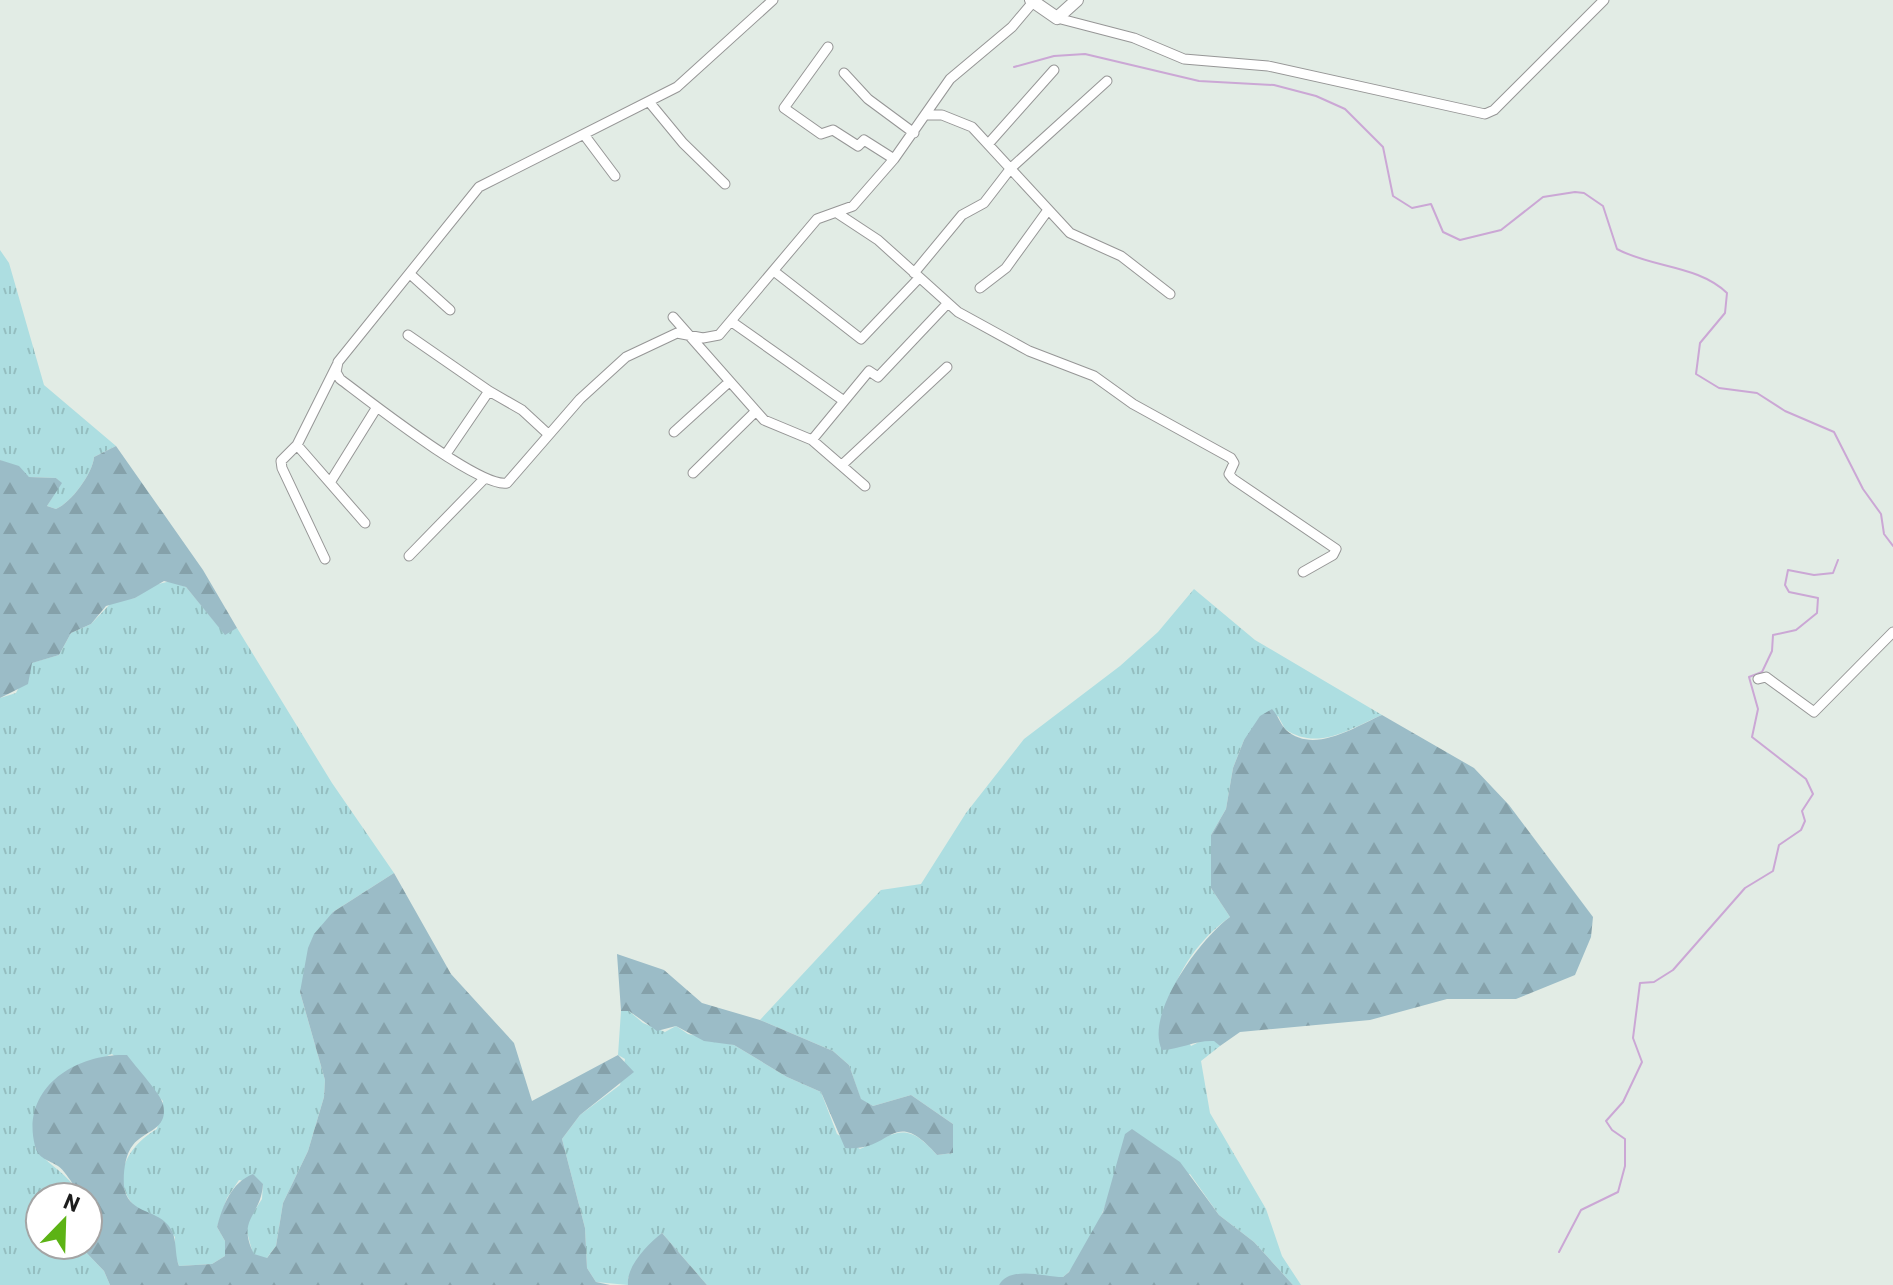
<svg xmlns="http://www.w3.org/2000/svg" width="1893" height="1285" viewBox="0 0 1893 1285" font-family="Barlow,sans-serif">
<defs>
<pattern id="grass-tufts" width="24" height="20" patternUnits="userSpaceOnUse" patternTransform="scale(2)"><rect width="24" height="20" fill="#addee1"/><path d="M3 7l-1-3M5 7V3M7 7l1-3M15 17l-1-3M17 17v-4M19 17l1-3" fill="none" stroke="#94bec0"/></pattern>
<pattern id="forest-firs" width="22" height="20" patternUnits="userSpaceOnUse" patternTransform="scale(2)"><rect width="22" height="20" fill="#9bbcc7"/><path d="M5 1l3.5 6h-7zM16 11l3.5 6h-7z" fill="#85a1aa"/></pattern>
</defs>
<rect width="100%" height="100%" fill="#e2ece5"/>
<path fill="url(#grass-tufts)" d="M0 250 9 263 44 385 116 446 94 457C93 473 71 503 56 509L47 506 61 483 56 478 29 477 0 460Z
M171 581 186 587 225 634 237 628 332 783 394 873 333 912 300 992 325 1080 324 1097 308 1151 283 1203 276 1246 266 1259 253 1254 245 1225 262 1199 263 1184 239 1180 227 1198 217 1227 225 1241V1256L212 1264 179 1266 174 1252 175 1237C169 1231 164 1224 157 1218 149 1212 137 1211 131 1202 110 1173 132 1143 157 1129L163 1101 112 1054 98 1060 35 1148C46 1163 62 1170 74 1186L65 1197H40V1245H79L104 1271 110 1285H0V698L16 693 31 663 59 655 71 633 91 624 113 601 135 598 154 585Z
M1194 589 1255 640 1382 715C1351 728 1318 752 1285 729L1278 716 1244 740 1233 768 1226 809 1211 835V888L1230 917C1200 938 1177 971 1168 1006L1191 1046 1201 1041 1214 1040 1220 1046 1201 1061 1210 1113 1266 1209 1282 1256 1301 1285H1293L1254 1242 1219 1215 1190 1174 1113 1184C1102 1214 1088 1257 1063 1277H1009L999 1285H707L662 1233 628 1278V1285L596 1282 587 1268 585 1228 562 1139 580 1115 620 1085 625 1059 618 1055 621 1011H629L643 1023 665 1032 676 1026 688 1034 734 1045 787 1077 821 1092 837 1134 860 1149C898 1132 906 1120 937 1155L953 1153V1124L911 1095 873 1106 861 1100 849 1065 833 1051 760 1020 881 890 921 884 966 813 1024 739 1120 666 1158 632Z"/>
<path fill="url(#forest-firs)" d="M116 446 203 570 237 628 225 635 186 587 164 581 135 598 106 606 91 624 71 633 59 655 32 663 28 684 0 698V460L19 466 29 477 56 478 62 483 47 506 56 509C71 503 93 473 94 457Z
M1272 709C1278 715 1280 724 1286 730 1314 755 1356 726 1382 715L1474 768 1509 805 1593 917 1591 937 1575 975 1516 999H1447L1370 1020 1240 1032 1220 1046 1214 1041C1196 1040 1181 1049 1162 1050 1144 1014 1201 938 1230 917L1211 888V835L1226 809 1233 768 1244 740 1260 716Z
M394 873 451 974 514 1043 532 1101 618 1055 634 1072 580 1115 562 1139 585 1228 587 1268 596 1282 610 1285H110L104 1271 79 1245H88V1197H65L74 1185C69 1179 64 1170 58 1166 49 1160 38 1159 35 1146 20 1088 76 1053 127 1055 135 1066 161 1094 163 1104 169 1130 145 1130 133 1145 125 1154 123 1174 124 1186 127 1213 155 1209 168 1225 178 1236 174 1253 179 1266L212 1264 225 1256V1241L217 1227C223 1205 231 1183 253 1174L263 1184C261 1217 236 1218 254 1254L267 1258 276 1246 283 1203 308 1151 324 1097 325 1080 300 992 308 948 314 934 333 912Z
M617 954 664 970 702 1003 760 1020 833 1051 849 1065 861 1099 873 1106 911 1095 953 1124V1153L937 1155C892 1104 893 1153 845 1148L821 1092 787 1077 734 1045 704 1041 676 1026 657 1031 629 1011H621Z
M1132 1129 1180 1162 1219 1215 1254 1242 1293 1285H999C1011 1265 1044 1277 1063 1277L1069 1272 1103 1212 1125 1134Z
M662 1233 707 1285H628C626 1266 648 1244 662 1233Z"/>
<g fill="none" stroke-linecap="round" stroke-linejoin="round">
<path stroke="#cba7d5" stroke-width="2" d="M1014 67 1054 56 1085 54 1199 81 1274 85 1316 96 1345 109 1383 147 1393 196 1412 208 1431 204 1443 232 1460 240 1501 230 1543 197 1575 192 1584 193 1603 206 1617 249C1652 268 1698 265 1727 293L1725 313 1700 343 1696 374 1719 388 1757 393 1785 411 1834 432 1863 489 1881 514 1884 534 1893 546
M1559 1252 1581 1210 1618 1192 1625 1166V1139L1612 1130 1606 1121 1623 1102 1642 1062 1633 1038 1640 983 1654 982 1673 970 1745 888 1773 871 1779 845 1801 830 1805 821 1802 811 1813 794 1806 779 1752 737 1758 709 1749 677 1762 672 1772 651 1773 635 1796 630 1817 613 1818 598 1789 592 1785 585 1788 570 1814 575 1833 573 1838 560"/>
<defs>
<path id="minor" d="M773 0 677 87 479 187 338 362 336 372 340 379C368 400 479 488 507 483L580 399 626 357 677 333 703 338 719 335 817 219 853 206 894 159 950 79 1012 27 1033 2
M1057 18 1134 38 1184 59 1268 66 1485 114 1494 110 1604 0
M828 47 784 108 821 134 833 130 858 146 864 140 894 159
M844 73 868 99 914 133
M650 103 683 143 725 184
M928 115H942L972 127 1070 233 1121 256 1170 294
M585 136 615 176
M990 142 1054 70
M837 213 878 240 958 312 1029 351 1094 376 1133 404 1231 458 1234 463 1229 474 1233 479 1336 549 1333 555 1303 572
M775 272 861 339 919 278
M914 273 962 215 984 203 1011 168 1107 81
M410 274 450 310
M980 288 1006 268 1048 210
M673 317 764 420 812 440 865 486
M732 322 844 401
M408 335 489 391 446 454
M337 365 297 445 365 523
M489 391 522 410 548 434
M674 432 728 383
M812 440 869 371 878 377 947 304
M297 445 281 461 282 468 325 559
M843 464 947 367
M693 473 755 412
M331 481 377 407
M409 556 484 479
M1758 679 1766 677 1814 712 1893 632"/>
<path id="tertiary" d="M1031 0 1057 18 1077 0"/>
</defs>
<use href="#minor" stroke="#969696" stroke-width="11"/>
<use href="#tertiary" stroke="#969696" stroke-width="14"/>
<use href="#minor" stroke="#fff" stroke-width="9"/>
<use href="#tertiary" stroke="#fff" stroke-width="12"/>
</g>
<g transform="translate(64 1221) rotate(23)"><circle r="38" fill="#ffffff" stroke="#a4a4a4" stroke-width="2"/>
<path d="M0-6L14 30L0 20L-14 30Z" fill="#5cb315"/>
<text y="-12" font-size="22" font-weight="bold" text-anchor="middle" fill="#1c1c1c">N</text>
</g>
</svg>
